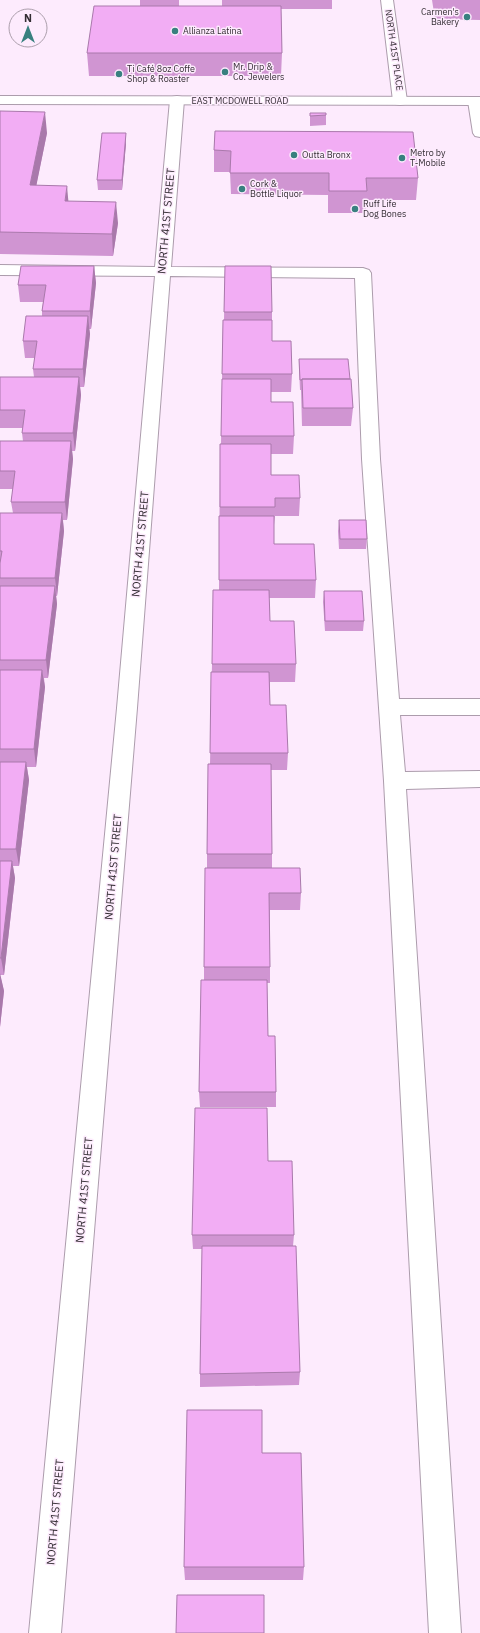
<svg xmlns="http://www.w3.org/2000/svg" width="480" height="1633" viewBox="0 0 480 1633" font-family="'IBM Plex Sans',sans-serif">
<rect width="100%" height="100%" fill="#fdebfd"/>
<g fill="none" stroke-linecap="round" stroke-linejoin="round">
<defs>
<path id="minor" d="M381 0H393L407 101 405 104 400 105 395 104 393 101Z
M177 96 182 97 184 100 171 267 363 268 369 270 371 273 380 459 399 699H480V715H400L405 772 480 771V787L406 789 461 1633H429L384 781 362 459 355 278 170 276 137 708 61 1633H29L117 708 155 276 0 275V265L155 267 170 100 172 97Z
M475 97 480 98V137L475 136 473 133 468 101 470 98Z"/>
<path id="major" d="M0 96 480 97V105L0 104Z"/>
</defs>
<use href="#minor" stroke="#ac9cac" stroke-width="2"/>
<use href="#major" stroke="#ac9cac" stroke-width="2"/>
<use href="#minor" fill="#fff" fill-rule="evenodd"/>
<use href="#major" fill="#fff" fill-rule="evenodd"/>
</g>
<path fill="#d095d2" d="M140 0H179V6H222V0H332V9H281L282 53 281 76H89L87 53 140 6Z
M432 0H480V20L435 19Z
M0 111 47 133 36 186 68 201 118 223 113 256 0 254Z
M310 113 326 115V125L310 126Z
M215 131 418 178 416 200H366V213H328V195L231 194 230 172H214V150Z
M126 143 122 190H98L97 180Z
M94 266 96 283 91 329H89L90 334 84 387H80L81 395 75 451H72L73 459 67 520H63L64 531 57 596H56L57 604 48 678H44L45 687 36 767H27L29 780 19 866H13L15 878 4 975H0L4 991 0 1027V513H13L11 502 13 489H0V442L23 441 22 433 23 428H0V377H34L33 369 35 358H25L23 341 42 316V311L43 302H20L18 285Z
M225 266 272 312V341L292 374 291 392H271V402L294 436 293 454H271V475L300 498 299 516H275L274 525V544L316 580 315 598H269L270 621 296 664 295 682H270V705L288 753 287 770H271L272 854V868L301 893 300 910H270V983H267L268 1036 276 1092V1107H200L199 1092 204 980V967L207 868V854L210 764 212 664 219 590 220 444H221L223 320H224Z
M299 359 350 379 353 408 351 426H302L301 390H300L299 369Z
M339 520 367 539 366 549H339L338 531Z
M324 591 364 621 363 631H325L323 602Z
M268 1161 294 1235 293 1246 300 1372 299 1385 200 1387V1374L202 1249H193L192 1235Z
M262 1453 304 1567 303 1580H185L184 1567Z"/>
<path fill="#a979ab" d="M45 112 47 133 32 207 30 185Z
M126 133V143L122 190V180Z
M67 186 69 208 65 201Z
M116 202 118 223 113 256 112 234Z
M94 266 96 283 91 329 90 311Z
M88 316 90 334 84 387 83 369Z
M79 377 81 395 75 451 73 433Z
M71 441 73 459 67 520 65 502Z
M62 513 64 531 57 596 55 578Z
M55 586 57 604 48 678 46 660Z
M42 670 45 687 36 767 34 749Z
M26 762 29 780 19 866 16 849Z
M12 861 15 878 4 975 1 958Z
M0 973 4 991 0 1027Z"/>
<path fill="#f2adf4" stroke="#a979ab" d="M94 6H281L282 53H87Z
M0 111 45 112 30 185 67 186 65 201 116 202 112 234 0 232Z
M310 113H326V115L310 116Z
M215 131 413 132 418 178H366L367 191H329V173H230L231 151 214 150Z
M102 133H126L122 180H97Z
M21 266H94L90 311H42L46 285H18Z
M225 266H271L272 312H224Z
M26 316H88L83 369H33L37 341H23Z
M223 320H272V341H291L292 374H222Z
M299 359H348L350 379H302V380H300Z
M0 377H79L73 433H22L25 410H0Z
M222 379H271V402H293L294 436H221Z
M302 379H351L353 408H303Z
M0 441H71L65 502H11L15 471H0Z
M220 444H271V475H299L300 498H275V507H220Z
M0 513H62L55 578H0V563L2 551H0Z
M219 516H274V544H314L316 580H219Z
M339 520H366L367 539H340Z
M0 586H55L46 660H0Z
M213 590H269L270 621H294L296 664H212Z
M324 591H362L364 621H325Z
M0 670H42L34 749H0Z
M211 672H269L270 705H286L288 753H210Z
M0 762H26L16 849H0Z
M208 764H271L272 854H207Z
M0 861H12L1 958H0Z
M205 868H300L301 893H269L270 967H204Z
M201 980H267L268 1036H275L276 1092H199Z
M195 1108H267L268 1161H292L294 1235H192Z
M202 1246H296L300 1372 200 1374Z
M187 1410H262V1453H301L304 1567H184Z
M177 1595H264V1633H176Z"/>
<g fill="#38807f" stroke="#fdebfd" stroke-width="1.5">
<circle cx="467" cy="17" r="4"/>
<circle cx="175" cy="31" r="4"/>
<circle cx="225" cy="72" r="4"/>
<circle cx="119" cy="74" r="4"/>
<circle cx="294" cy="155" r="4"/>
<circle cx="402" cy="158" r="4"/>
<circle cx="242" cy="189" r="4"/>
<circle cx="355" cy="209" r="4"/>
</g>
<g text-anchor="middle" stroke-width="3" stroke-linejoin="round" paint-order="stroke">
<g font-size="9" fill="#332d33" stroke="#fdebfd" text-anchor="start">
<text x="459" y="15" text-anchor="end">Carmen's<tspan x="459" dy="10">Bakery</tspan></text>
<text x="183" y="34">Allianza Latina</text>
<text x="233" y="70">Mr. Drip &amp;<tspan x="233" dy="10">Co. Jewelers</tspan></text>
<text x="127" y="72">Ti Café 8oz Coffe<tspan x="127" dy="10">Shop &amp; Roaster</tspan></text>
<text x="410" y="156">Metro by<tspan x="410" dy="10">T-Mobile</tspan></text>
<text x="302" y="158">Outta Bronx</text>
<text x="250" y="187">Cork &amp;<tspan x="250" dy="10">Bottle Liquor</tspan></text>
<text x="363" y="207">Ruff Life<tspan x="363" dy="10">Dog Bones</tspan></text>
</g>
<g font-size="9" fill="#332d33" stroke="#fdebfd">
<text transform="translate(394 50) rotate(82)" y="3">NORTH 41ST PLACE</text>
<text x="240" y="104">EAST MCDOWELL ROAD</text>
</g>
<g font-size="11" fill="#332d33" stroke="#fdebfd">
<text transform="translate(166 221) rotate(-85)" y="4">NORTH 41ST STREET</text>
<text transform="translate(140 544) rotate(-85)" y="4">NORTH 41ST STREET</text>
<text transform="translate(113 867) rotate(-85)" y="4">NORTH 41ST STREET</text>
<text transform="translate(84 1190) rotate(-85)" y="4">NORTH 41ST STREET</text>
<text transform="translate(55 1512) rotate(-85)" y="4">NORTH 41ST STREET</text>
</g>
</g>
<g transform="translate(28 28)"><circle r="19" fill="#fdebfd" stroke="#ac9fac"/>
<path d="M0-3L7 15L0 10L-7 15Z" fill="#38807f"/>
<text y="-6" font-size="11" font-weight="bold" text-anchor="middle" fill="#332d33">N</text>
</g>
</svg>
